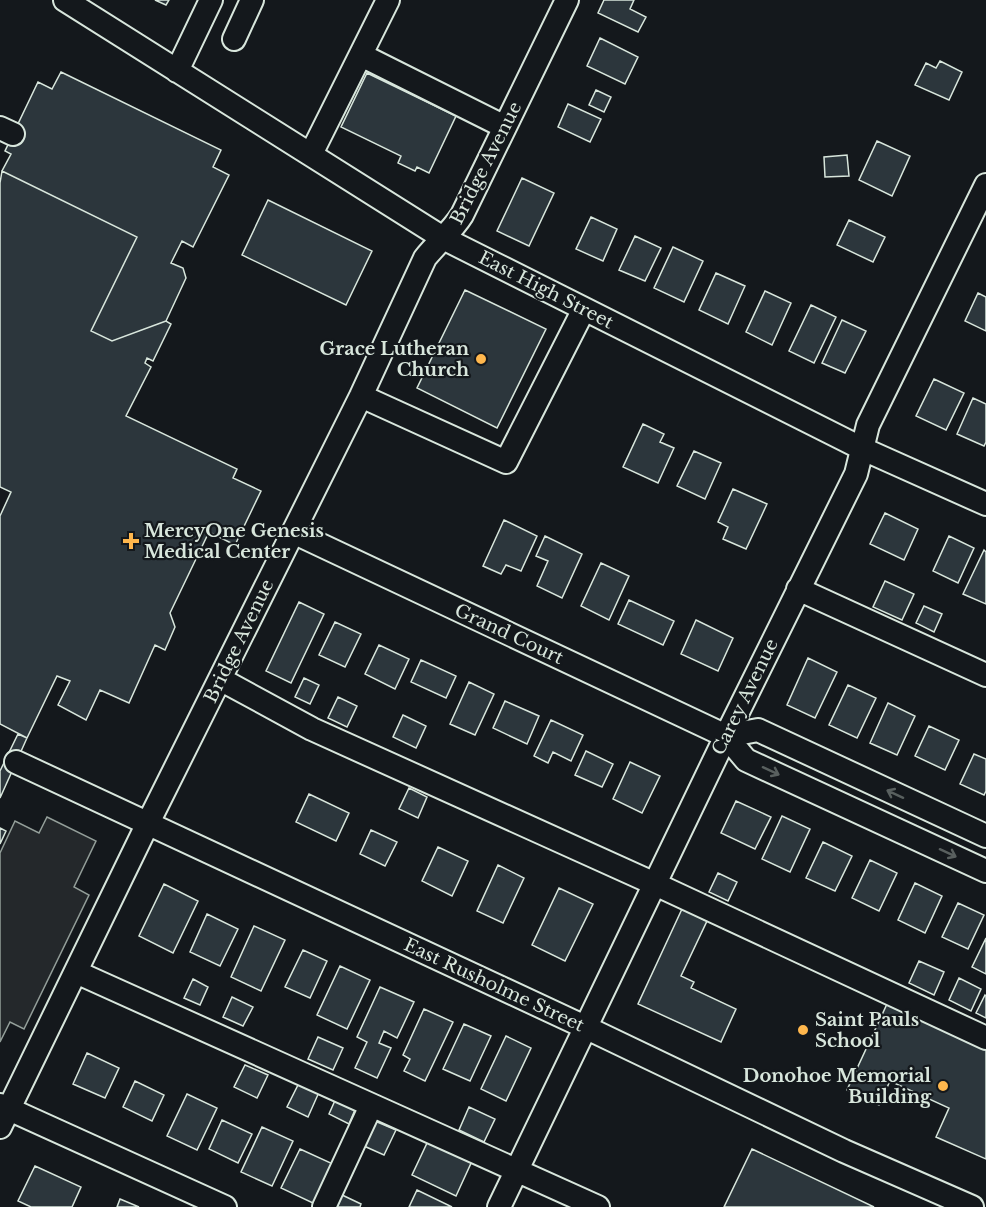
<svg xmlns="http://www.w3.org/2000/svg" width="986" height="1207" viewBox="0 0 986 1207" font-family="'Libre Baskerville',serif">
<rect width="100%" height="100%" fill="#14181c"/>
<path fill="#24282b" stroke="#939e99" stroke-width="1.5" d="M47 817 96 841 74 887 89 895 24 1029 10 1022 0 1042V853L15 821 39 833Z"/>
<path fill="#2c363c" stroke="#d8e6dc" stroke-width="1.5" d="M155 0H169L166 5Z
M604 0H634L630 9 646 17 638 32 598 13Z
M600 38 638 57 625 84 587 66Z
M940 61 962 72 949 100 915 85 926 63 936 68Z
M61 72 221 150 213 167 229 175 193 247 182 241 171 263 183 268 186 278 166 321 112 341 91 331 137 237 2 171 11 154 5 151 38 82 52 89Z
M367 73 456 116 429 173 417 167 415 171 398 163 401 156 341 127Z
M596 90 611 97 604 112 589 105Z
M568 104 601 119 590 142 558 127Z
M877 141 910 156 892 196 859 180Z
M847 155 849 176 825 177 824 157Z
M2 171 137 237 91 331 112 341 166 321 171 324 153 361 147 358 145 363 151 367 126 416 237 469 233 478 261 491 235 545 209 532 170 613 175 627 165 650 155 645 129 703 100 690 86 720 58 705 70 681 57 676 27 738 0 724V516L11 492 0 487V183Z
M522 178 554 193 529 246 497 231Z
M268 200 372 251 346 305 242 255Z
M591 217 617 229 603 261 576 249Z
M849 220 885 237 873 262 837 245Z
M635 236 661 248 645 281 619 270Z
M673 247 703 261 684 302 654 288Z
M716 273 745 286 728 324 699 310Z
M465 290 546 329 497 428 417 388Z
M765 291 791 303 772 345 746 332Z
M978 293 986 297V331L965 321Z
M811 305 836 317 814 363 789 351Z
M842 320 866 331 845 373 822 363Z
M934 379 964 393 946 430 916 416Z
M973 398 986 404V442L984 446 957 434Z
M643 424 664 434 660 442 674 448 658 483 623 467Z
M694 451 721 463 705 499 677 486Z
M733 489 767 504 746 549 723 539 728 527 718 522Z
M885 513 918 529 904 560 870 544Z
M504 520 537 536 521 571 506 565 501 574 483 566Z
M545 536 582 554 562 598 537 586 548 561 536 556Z
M949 536 974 548 958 583 933 571Z
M984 550 986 552V604L963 594Z
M601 563 629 576 609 620 581 606Z
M885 581 914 594 902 620 873 607Z
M629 600 674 621 663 645 618 624Z
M299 602 324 614 291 683 266 671Z
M924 606 942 614 934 632 916 623Z
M696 620 733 638 718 671 681 654Z
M335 622 361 634 345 667 319 655Z
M379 645 409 659 395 689 365 674Z
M808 658 837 672 815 718 787 705Z
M421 660 456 676 446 698 411 682Z
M304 678 319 685 310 704 295 697Z
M469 682 494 694 475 735 450 724Z
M848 685 876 698 857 738 829 725Z
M338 697 357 706 347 727 328 718Z
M505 701 539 716 527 744 493 728Z
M888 703 915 716 897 755 870 743Z
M403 715 426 726 416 748 393 737Z
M551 720 583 735 571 761 553 752 548 763 534 756Z
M929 726 959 740 945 770 915 756Z
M18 734 27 738 0 798V771Z
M586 751 613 764 602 787 575 775Z
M974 754 986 759V791L984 795 960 784Z
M630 762 660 776 642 813 613 799Z
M409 788 427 797 418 818 399 809Z
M309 794 349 813 336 841 296 822Z
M736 801 771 817 755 849 721 833Z
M782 816 810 829 790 872 762 859Z
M0 828 6 831 0 844Z
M371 830 397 842 385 866 360 854Z
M823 842 852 856 835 891 806 878Z
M438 847 468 861 452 896 422 881Z
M870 860 897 873 879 911 852 898Z
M498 865 524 878 503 923 477 911Z
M718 873 737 882 728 901 709 892Z
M915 883 942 896 925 933 898 920Z
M164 884 198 901 173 953 139 936Z
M559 888 593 904 565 961 532 945Z
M958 903 984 915 968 949 942 937Z
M682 909 707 921 681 976 694 982 691 988 736 1009 721 1042 638 1004Z
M207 914 238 929 220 966 190 952Z
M254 926 285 940 261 991 231 977Z
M986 938V974L972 967Z
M303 950 327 961 310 998 285 987Z
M919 961 944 972 934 995 909 983Z
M340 966 370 980 347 1029 317 1015Z
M959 978 981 989 971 1011 949 1000Z
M193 979 208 987 200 1005 184 998Z
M380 987 414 1002 397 1038 384 1031 379 1043 391 1048 377 1078 355 1068 367 1042 357 1037Z
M985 995 986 996V1018L976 1013Z
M232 997 253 1007 243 1026 223 1017Z
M887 1004 986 1049V1159L936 1137 949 1108 890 1081 879 1105 847 1090Z
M424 1009 453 1022 425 1081 404 1071 410 1059 403 1055Z
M464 1024 491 1036 470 1081 443 1069Z
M506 1036 531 1048 506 1101 481 1089Z
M318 1037 343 1048 333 1070 308 1059Z
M87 1053 119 1068 105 1098 73 1084Z
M245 1065 268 1075 257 1098 234 1087Z
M135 1081 164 1095 152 1121 123 1107Z
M300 1081 320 1090 308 1117 287 1107Z
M187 1094 217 1108 197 1150 167 1136Z
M337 1096 357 1105 349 1124 329 1114Z
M469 1107 495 1119 484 1142 459 1130Z
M222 1120 252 1134 238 1163 209 1149Z
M375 1121 396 1130 384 1155 364 1146Z
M262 1127 293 1141 272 1186 241 1172Z
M428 1141 472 1161 456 1196 412 1175Z
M300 1149 333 1164 315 1204 281 1188Z
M752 1149 874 1207H724Z
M35 1166 81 1187 72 1207H31L18 1201Z
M417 1190 452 1207H409Z
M340 1194 361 1204 360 1207H334Z
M120 1199 139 1207H117Z"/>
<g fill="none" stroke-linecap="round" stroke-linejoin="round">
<defs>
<path id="minor" d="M65 0 443 238 863 449 986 504
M234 39 252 0
M361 55 505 127
M177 71 211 0
M0 128 13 134
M311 154 388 0
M361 396 506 462 584 309
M293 532 726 736 746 760 986 871
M798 589 986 675
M220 679 312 729 655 884 986 1038
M726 736 758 730 986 836
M16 762 587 1028 844 1151 972 1207
M76 972 598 1207
M0 1105 225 1207
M0 1127 148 823 361 396 425 258C437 243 452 231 462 215L567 0
M324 1207 371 1106
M499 1207 726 736 856 474 868 425 986 185"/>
</defs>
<use href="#minor" stroke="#d8e6dc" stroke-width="26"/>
<use href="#minor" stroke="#14181c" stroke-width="22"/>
</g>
<defs><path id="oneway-shaft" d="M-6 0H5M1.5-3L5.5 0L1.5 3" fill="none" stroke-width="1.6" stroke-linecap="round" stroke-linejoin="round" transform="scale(1.5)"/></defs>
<g stroke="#59605f">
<use href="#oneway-shaft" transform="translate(771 771) rotate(25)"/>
<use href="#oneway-shaft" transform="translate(895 794) rotate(-155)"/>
<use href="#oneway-shaft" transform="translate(948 853) rotate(25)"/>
</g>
<g fill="#ffb74d" stroke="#14181c" stroke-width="2">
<circle cx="481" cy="359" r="6"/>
<path d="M128 532h6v6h6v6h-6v6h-6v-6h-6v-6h6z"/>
<circle cx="803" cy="1030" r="6"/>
<circle cx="943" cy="1086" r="6"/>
</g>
<g text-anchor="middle" stroke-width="4.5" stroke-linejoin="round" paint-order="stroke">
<g font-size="18" fill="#d8e6dc" stroke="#14181c">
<text transform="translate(486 163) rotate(-63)" y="6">Bridge Avenue</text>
<text transform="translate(546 290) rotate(27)" y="6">East High Street</text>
<text transform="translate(509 634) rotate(25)" y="6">Grand Court</text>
<text transform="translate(239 641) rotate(-64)" y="6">Bridge Avenue</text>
<text transform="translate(745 697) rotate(-64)" y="6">Carey Avenue</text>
<text transform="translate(494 985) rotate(25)" y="6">East Rusholme Street</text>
</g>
<g font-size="18" font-weight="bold" fill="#d8e6dc" stroke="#14181c" text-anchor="end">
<text x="469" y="355">Grace Lutheran<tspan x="469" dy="21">Church</tspan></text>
<text x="144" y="537" text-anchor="start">MercyOne Genesis<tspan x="144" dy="21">Medical Center</tspan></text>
<text x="815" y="1026" text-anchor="start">Saint Pauls<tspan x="815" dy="21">School</tspan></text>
<text x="931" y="1082">Donohoe Memorial<tspan x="931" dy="21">Building</tspan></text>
</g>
</g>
</svg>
